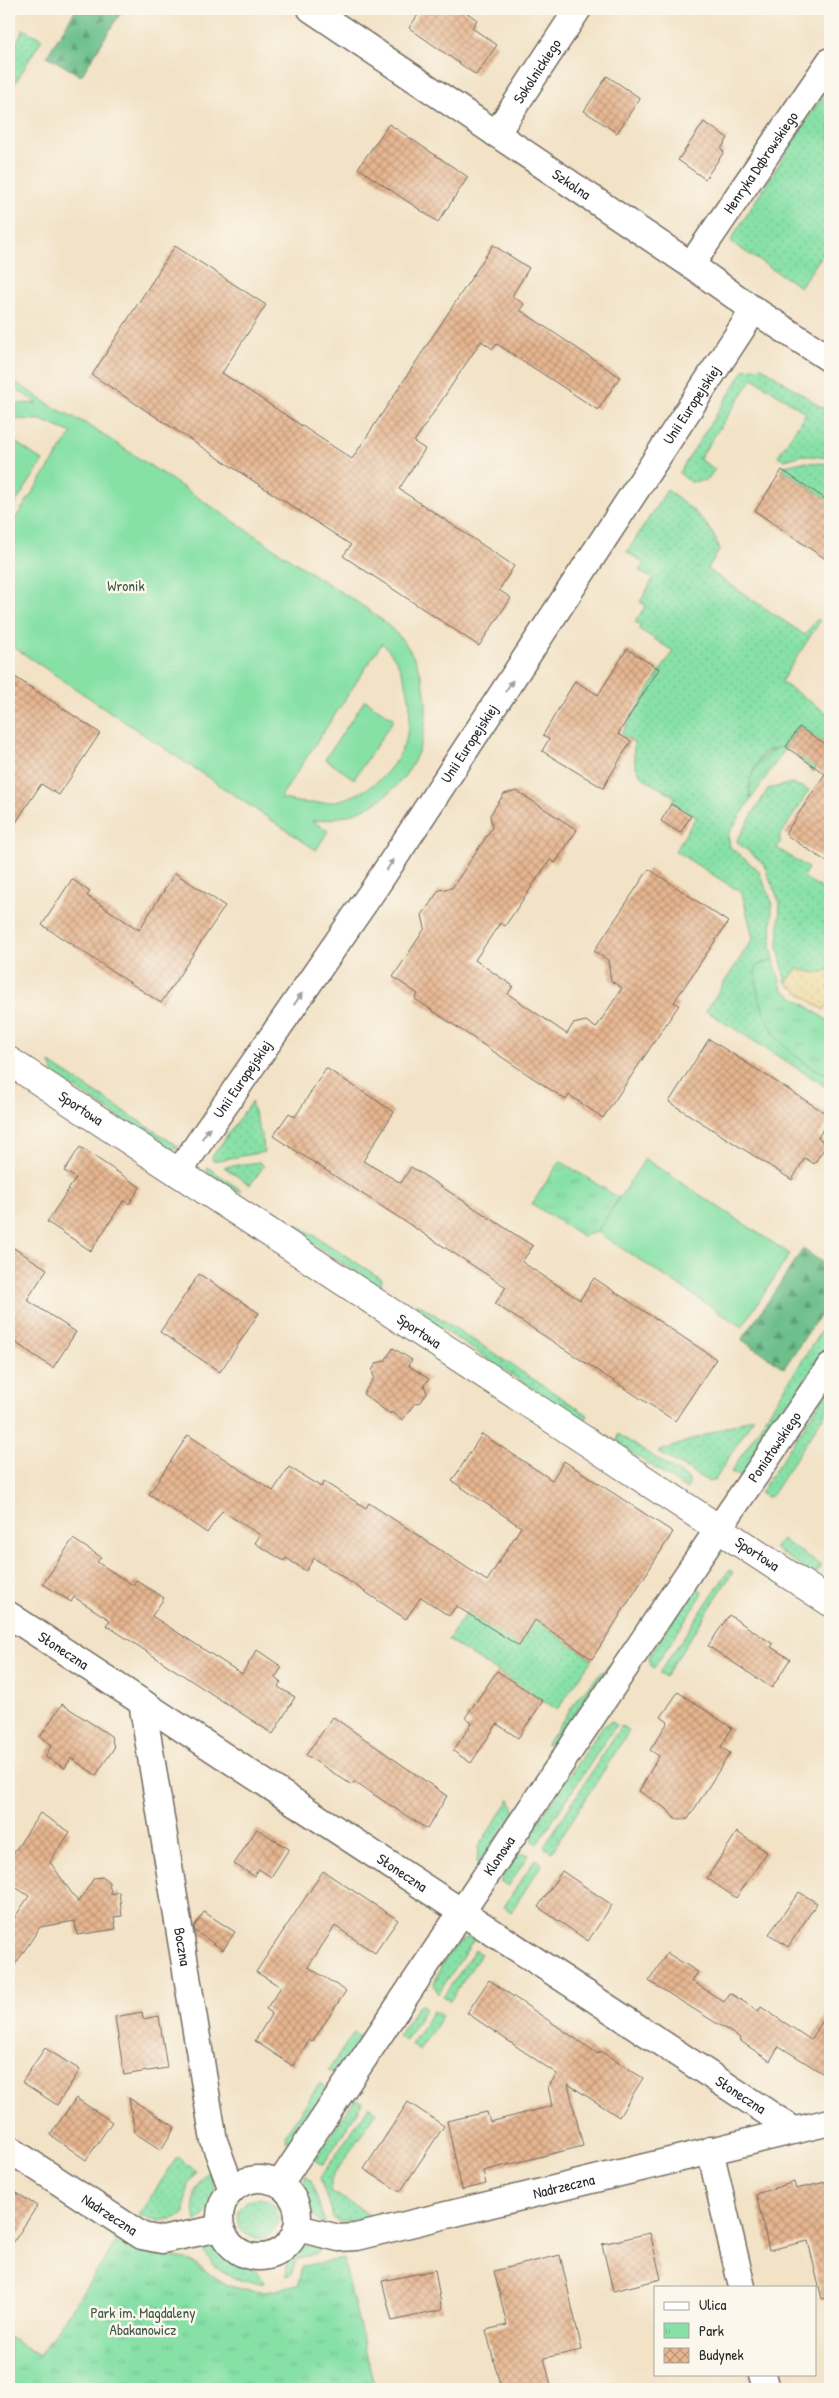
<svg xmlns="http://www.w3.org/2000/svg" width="839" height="2398" viewBox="0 0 839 2398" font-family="'Patrick Hand',sans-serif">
<defs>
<pattern id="grass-dots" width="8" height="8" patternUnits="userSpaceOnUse" patternTransform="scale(1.25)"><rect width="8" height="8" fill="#87e1a7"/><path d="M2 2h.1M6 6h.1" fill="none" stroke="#75c190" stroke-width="1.8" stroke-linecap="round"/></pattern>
<pattern id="forest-firs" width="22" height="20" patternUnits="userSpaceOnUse" patternTransform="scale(1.25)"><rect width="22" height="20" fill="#6dbf8c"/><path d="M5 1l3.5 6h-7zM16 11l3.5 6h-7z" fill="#5a9b73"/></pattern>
<pattern id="sand-dots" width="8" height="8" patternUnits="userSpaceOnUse" patternTransform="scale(1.25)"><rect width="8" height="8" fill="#eeda9e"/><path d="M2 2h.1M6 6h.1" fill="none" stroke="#cb8" stroke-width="1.8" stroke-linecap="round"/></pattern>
<pattern id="park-tufts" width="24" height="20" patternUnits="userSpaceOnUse" patternTransform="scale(1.25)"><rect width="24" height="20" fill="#87e1a7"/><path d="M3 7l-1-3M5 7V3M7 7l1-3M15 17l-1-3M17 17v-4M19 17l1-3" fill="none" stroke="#75c190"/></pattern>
<pattern id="garden-furrows" width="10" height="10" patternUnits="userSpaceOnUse" patternTransform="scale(1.25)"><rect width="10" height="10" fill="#87e1a7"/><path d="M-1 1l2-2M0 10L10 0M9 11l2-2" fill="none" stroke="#75c190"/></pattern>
<pattern id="building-cross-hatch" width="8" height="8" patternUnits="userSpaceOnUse" patternTransform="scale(1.25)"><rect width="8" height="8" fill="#e7b690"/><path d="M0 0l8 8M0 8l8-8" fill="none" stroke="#bb9476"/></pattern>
</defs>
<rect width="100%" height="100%" fill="#fbf7ec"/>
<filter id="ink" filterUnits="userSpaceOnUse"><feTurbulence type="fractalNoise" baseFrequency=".02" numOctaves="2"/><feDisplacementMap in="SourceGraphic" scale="10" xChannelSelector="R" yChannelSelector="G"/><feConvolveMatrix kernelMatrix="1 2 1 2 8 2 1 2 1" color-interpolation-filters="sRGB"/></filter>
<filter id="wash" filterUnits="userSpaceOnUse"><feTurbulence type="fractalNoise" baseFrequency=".0096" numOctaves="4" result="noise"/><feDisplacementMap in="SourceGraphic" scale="20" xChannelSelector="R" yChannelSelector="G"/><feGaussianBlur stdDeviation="1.12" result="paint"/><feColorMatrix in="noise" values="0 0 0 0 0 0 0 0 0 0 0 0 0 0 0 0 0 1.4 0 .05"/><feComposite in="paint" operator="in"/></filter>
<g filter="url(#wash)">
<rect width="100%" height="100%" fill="#f2e2c6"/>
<path fill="url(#grass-dots)" stroke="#598669" d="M23 29 42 39 9 93V59Z
M830 84V244L800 287 732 243V238Z
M762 367 830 413V458L802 455 785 460 778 456 806 413 753 378 699 459 715 469 707 480 690 482 679 473 745 369Z
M803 462 830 464V501L782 469 784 466Z
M667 490C686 503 716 527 719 551L707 569 805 635 817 619 820 621 781 682 830 715V745L813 772 797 755 811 734 799 726 785 747C780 747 771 749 766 752 755 760 747 787 751 799L728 835 730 847 758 870 772 902 771 949 774 960 758 965 771 1024 780 1041 829 1071 830 1069V1089L706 1011 753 938 742 893 675 851 696 817 672 802 675 797C646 779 632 780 634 742L621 734 673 651 639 629 641 625 635 622 646 605 640 602 653 579 639 571 644 563 627 552Z
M792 783 809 790 779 838 781 840 777 848 808 868 803 877 830 893V970L816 973 797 969 786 983 778 948 780 903 763 863 738 843 737 840 768 789Z
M50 1063 179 1147 171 1149 163 1146 54 1075Z
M251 1102 263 1142 264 1152 213 1161 212 1157Z
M259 1162 264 1166 250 1185 224 1167Z
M207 1167 242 1191H234L208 1175Z
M276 1211 382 1279 381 1285 377 1286 273 1218V1213Z
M417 1303 588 1415 585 1420H580L418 1313 415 1307Z
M830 1317V1342L741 1477 731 1472Z
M830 1387V1406L771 1496 767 1497 760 1493Z
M754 1417 715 1480 709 1482 658 1452Z
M618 1434 687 1478 689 1485 686 1489 617 1443Z
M782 1540 821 1565 814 1576 774 1548Z
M729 1570 733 1572 665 1677 659 1673Z
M484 1585 592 1659 557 1710 448 1640Z
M695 1586 701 1590 702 1595 654 1668 649 1664V1656Z
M614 1660 553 1743 546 1745 580 1695Z
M612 1721 616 1725 537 1844 533 1841 532 1830 602 1727Z
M621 1726 629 1731 552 1852 544 1847Z
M510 1799 515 1812 479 1865 477 1863 478 1847Z
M523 1854 529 1855 508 1886 500 1881 517 1855Z
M535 1859 542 1864 511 1912 504 1907Z
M466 1938H475L438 1994 434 1984C438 1969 452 1946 466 1938Z
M475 1950 481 1954 450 2001 443 1997Z
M422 2005 426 2008 405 2041 398 2036 418 2006Z
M433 2011 442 2016 419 2051 411 2045Z
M354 2032 362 2037 341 2071 336 2074 328 2071Z
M320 2083 326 2088 327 2093 292 2144 286 2140 285 2135Z
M357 2100 363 2102 323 2165 314 2160 353 2102Z
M369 2106 377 2112 331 2179V2191L373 2217 340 2222 333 2218 320 2178Z
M177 2157 196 2171 187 2187 185 2214C170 2222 154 2221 139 2215Z
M210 2170C218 2193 217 2207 196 2222 192 2203 193 2182 210 2170Z
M306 2175 311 2180 325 2223 322 2224C305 2209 298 2197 306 2175Z
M238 2218a20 20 0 1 1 40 0a20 20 0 1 1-40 0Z
M201 2241 216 2246 237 2263 257 2269 264 2283C235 2283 209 2271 201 2241Z
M316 2244 320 2245 317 2253 296 2260 292 2274 287 2276C285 2252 295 2248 316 2244Z"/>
<path fill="url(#forest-firs)" stroke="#4c755c" d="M76 9H123L81 76 47 56Z
M803 1249 830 1268V1300L784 1368 742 1340Z"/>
<path fill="url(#sand-dots)" stroke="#8c8264" d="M797 969 816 973 830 970V1001L824 1010 786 983Z"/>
<path fill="url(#park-tufts)" stroke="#598669" d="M774 960 782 989 830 1022V1069L825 1073C814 1072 788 1050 780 1041 769 1029 748 979 758 965Z
M560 1161 619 1198 597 1232 582 1236 532 1204Z
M120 2237 142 2253 186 2259 229 2286 250 2291 267 2292 298 2285 302 2266 343 2259 375 2389H9V2337L39 2356Z"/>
<path fill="url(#garden-furrows)" stroke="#598669" d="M785 746 786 748 751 799C744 777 762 748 785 746Z"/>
<path fill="#87e1a7" stroke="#598669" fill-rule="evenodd" d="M9 378 53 407 85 423C160 472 234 521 308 571 339 592 385 615 407 646 430 680 432 724 414 761 394 800 355 819 312 821L328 831 316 850 9 644V528L72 433 41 420 9 419V404L37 403 9 384ZM382 643C399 659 409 684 410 708 411 779 344 818 280 798Z
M9 438 43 461 9 513Z
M365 700 394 719 354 779 325 759Z
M645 1159 790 1254 742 1327 597 1232Z"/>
<g id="blocks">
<path fill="url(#building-cross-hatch)" d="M422 9H462L477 20 472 28 497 45 476 75 409 28Z
M607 76 640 98 617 133 584 111Z
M704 122 728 138 721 149 724 152 705 179 678 160Z
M389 124 468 177 438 222 358 168Z
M493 245 529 268 512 296 524 304 520 310 620 377 598 410 497 344 493 349 481 341 414 442 425 449 399 489 514 566 499 590 511 598 479 646 343 556 351 545 92 375 175 246 266 305 222 373 352 459Z
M782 470 830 502V562L755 511Z
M627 649 659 669 618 734 631 741 603 788 542 751 549 739 543 735 575 681 598 695Z
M9 673 100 733 59 795 41 784 9 833Z
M799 727 830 747V864L785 834 825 774 786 747Z
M517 791 577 830 555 863 550 860 505 926 500 923 475 960 513 986 508 994 567 1034 573 1024 586 1021 596 1028 622 988 611 981 608 960 594 951 649 869 728 922 674 1002 679 1005 603 1118 569 1095 566 1100 415 999 418 994 393 977 425 928 422 915 439 890 452 888 492 828 490 815 504 794Z
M671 804 691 816 680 833 661 821Z
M175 873 225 906 161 1003 42 925 72 879 90 892 87 896 139 930Z
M709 1039 830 1116 818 1138 827 1144 814 1164 805 1158 792 1180 669 1102Z
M326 1068 394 1112 363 1161 401 1183 411 1167 533 1246 522 1262 580 1300 594 1278 716 1359 675 1421 495 1304 506 1287 273 1136 289 1113 295 1117Z
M80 1147 140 1187 129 1204 124 1200 91 1251 47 1222 76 1178 64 1171Z
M9 1245 47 1269 27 1300 76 1332 53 1368 9 1338Z
M199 1274 259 1313 220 1372 160 1332Z
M393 1348 412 1360 408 1365 429 1379 424 1385 427 1393 421 1402 414 1404 403 1420 391 1412 390 1414 363 1394 374 1378 372 1370 377 1363 385 1361Z
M482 1434 552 1480 564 1461 673 1532 592 1659 535 1620 519 1646 456 1606 449 1616 421 1597 406 1619 314 1558 306 1571 286 1558 284 1561 255 1543 260 1535 222 1511 207 1533 149 1494 188 1435 273 1491 289 1467 321 1487 324 1482 366 1508 369 1503 487 1581 521 1527 452 1481Z
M73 1539 101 1557 97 1562 133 1585 136 1580 164 1598 152 1616 242 1674 257 1650 282 1667 275 1678 281 1682 278 1687 295 1697 273 1734 106 1625 110 1620 74 1597 71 1602 43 1584Z
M729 1615 773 1644 771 1647 790 1659 772 1688 708 1646Z
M497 1671 543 1701 518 1738 497 1724 471 1763 453 1751 472 1723 465 1718Z
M678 1692 732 1728 721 1747 730 1753 688 1819H675L667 1809 639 1791 659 1756 650 1750 668 1722 661 1717Z
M62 1704 111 1736 114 1748 96 1775 71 1758 65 1768 45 1757 52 1745 40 1737Z
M333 1717 447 1796 427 1829 354 1782 352 1785 306 1755Z
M40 1813 70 1832 50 1862 78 1902 94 1878 102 1877 109 1882 111 1894 119 1892 122 1916 114 1917 116 1929 77 1935 75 1921 40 1927 9 1974V1926L29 1896 9 1883V1860Z
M257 1829 289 1849 271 1877 259 1869 254 1876 234 1864Z
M737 1832 767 1852 736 1898 707 1878Z
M323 1871 398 1920 375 1953 335 1926 308 1967 346 1991 312 2042 309 2040 293 2066 255 2041 272 2013 266 2009 281 1987 256 1972Z
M562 1871 612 1905 588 1941 538 1907Z
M799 1892 817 1903 788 1947 769 1934Z
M204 1912 235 1932 223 1950 195 1931 194 1927Z
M667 1953 698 1972 692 1981 724 2002 730 1993 758 2011 761 2007 811 2040 830 2009V2078L779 2046 770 2061 739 2040 740 2038 649 1981Z
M489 1980 598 2054 600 2051 643 2078 619 2117 568 2084 583 2146 483 2171 486 2184 462 2190 447 2121 487 2112 490 2122 552 2106 548 2087 557 2074 467 2013Z
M142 2012 143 2019 159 2016 167 2068 124 2075 115 2017Z
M45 2048 80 2070 57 2105 22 2082Z
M76 2098 112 2122 86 2160 50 2135Z
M129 2098 175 2127 161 2150 135 2133Z
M408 2102 444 2126 400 2192 364 2169Z
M830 2181V2298L822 2299 808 2241 769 2250 756 2194 794 2182 796 2189Z
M9 2188 37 2206 9 2249Z
M650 2233 661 2279 613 2291 602 2244Z
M560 2255 582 2350 544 2358 552 2389H501L486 2330 507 2325 494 2271Z
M435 2270 442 2310 392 2321 382 2281Z"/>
</g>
</g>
<g filter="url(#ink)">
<use href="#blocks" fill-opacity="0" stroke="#716b61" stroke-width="1"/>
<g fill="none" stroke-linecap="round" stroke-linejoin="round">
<defs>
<g id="minor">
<path id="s1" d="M311 9 691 265 754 310 830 359"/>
<path id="s2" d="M496 134 578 9"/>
<path id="s3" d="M691 265 830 61"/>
<path id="s4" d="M178 1173 376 886 754 310"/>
<path id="s5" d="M9 1615 794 2130"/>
<path id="s6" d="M142 1702 214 2141 232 2190"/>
<path id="s7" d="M9 2149 142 2236 162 2240 220 2228"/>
<path d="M710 2150 742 2287"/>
<circle cx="259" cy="2218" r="39"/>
<path id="s8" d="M279 2185 689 1572 830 1366"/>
<path id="s9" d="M297 2228 339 2238 356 2237 830 2122"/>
<path d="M762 2374 766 2389"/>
</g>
<g id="tertiary">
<path id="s10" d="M9 1061 830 1602"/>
</g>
</defs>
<use href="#minor" stroke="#716b61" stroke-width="29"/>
<use href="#tertiary" stroke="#716b61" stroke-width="30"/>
<use href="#minor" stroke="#fff" stroke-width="26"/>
<use href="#tertiary" stroke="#fff" stroke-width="28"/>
</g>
<defs><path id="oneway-solid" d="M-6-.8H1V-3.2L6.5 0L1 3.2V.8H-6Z" transform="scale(1.25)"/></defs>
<g fill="#a0a0a0">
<use href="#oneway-solid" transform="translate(509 686) rotate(-57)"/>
<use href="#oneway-solid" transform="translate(390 865) rotate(-56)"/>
<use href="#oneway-solid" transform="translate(298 999) rotate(-55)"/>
<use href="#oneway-solid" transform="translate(206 1133) rotate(-55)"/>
</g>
</g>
<g text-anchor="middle" stroke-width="5" stroke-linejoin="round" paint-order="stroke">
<g font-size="15" fill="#2b2b2b" stroke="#fbf7ec">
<text dy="5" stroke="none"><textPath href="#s2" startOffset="75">Sokolnickiego</textPath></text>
<text dy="5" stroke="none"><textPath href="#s3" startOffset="124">Henryka Dąbrowskiego</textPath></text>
<text dy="5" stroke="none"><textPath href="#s1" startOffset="314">Szkolna</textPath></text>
<text dy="5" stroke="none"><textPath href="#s4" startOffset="924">Unii Europejskiej</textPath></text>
<text dy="5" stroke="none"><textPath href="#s4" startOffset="519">Unii Europejskiej</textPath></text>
<text dy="5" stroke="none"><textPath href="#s4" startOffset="114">Unii Europejskiej</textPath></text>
<text dy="5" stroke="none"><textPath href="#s10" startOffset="86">Sportowa</textPath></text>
<text dy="5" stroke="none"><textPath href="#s10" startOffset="491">Sportowa</textPath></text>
<text dy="5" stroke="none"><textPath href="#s8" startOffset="889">Poniatowskiego</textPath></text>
<text dy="5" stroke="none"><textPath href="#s10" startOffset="896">Sportowa</textPath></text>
<text dy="5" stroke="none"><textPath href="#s5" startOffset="65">Słoneczna</textPath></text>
<text dy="5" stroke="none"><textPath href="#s8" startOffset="396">Klonowa</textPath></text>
<text dy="5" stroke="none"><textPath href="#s5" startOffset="470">Słoneczna</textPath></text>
<text dy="5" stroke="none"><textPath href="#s6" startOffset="248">Boczna</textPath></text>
<text dy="5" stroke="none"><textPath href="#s5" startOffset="875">Słoneczna</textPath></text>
<text dy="5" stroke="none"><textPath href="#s9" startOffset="274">Nadrzeczna</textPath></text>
<text dy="5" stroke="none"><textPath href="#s7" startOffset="120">Nadrzeczna</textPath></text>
</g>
<g font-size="15" fill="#42584a" stroke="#fbf7ec">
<text x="126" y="591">Wronik</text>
<text x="143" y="2318">Park im. Magdaleny<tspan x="143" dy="17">Abakanowicz</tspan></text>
</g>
</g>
<rect width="839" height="2398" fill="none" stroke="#fbf7ec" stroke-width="30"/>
<rect x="654" y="2286" width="162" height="90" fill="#fbf7ec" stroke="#a8a59f"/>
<rect x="664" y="2302" width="25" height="8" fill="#ffffff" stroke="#a8a59f"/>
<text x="699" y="2310" font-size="15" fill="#2b2b2b">Ulica</text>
<rect x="664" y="2323" width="25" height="15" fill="url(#park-tufts)" stroke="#a8a59f"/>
<text x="699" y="2336" font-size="15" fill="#2b2b2b">Park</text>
<rect x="664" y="2348" width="25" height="15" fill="url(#building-cross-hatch)" stroke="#a8a59f"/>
<text x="699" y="2360" font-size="15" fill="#2b2b2b">Budynek</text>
</svg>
